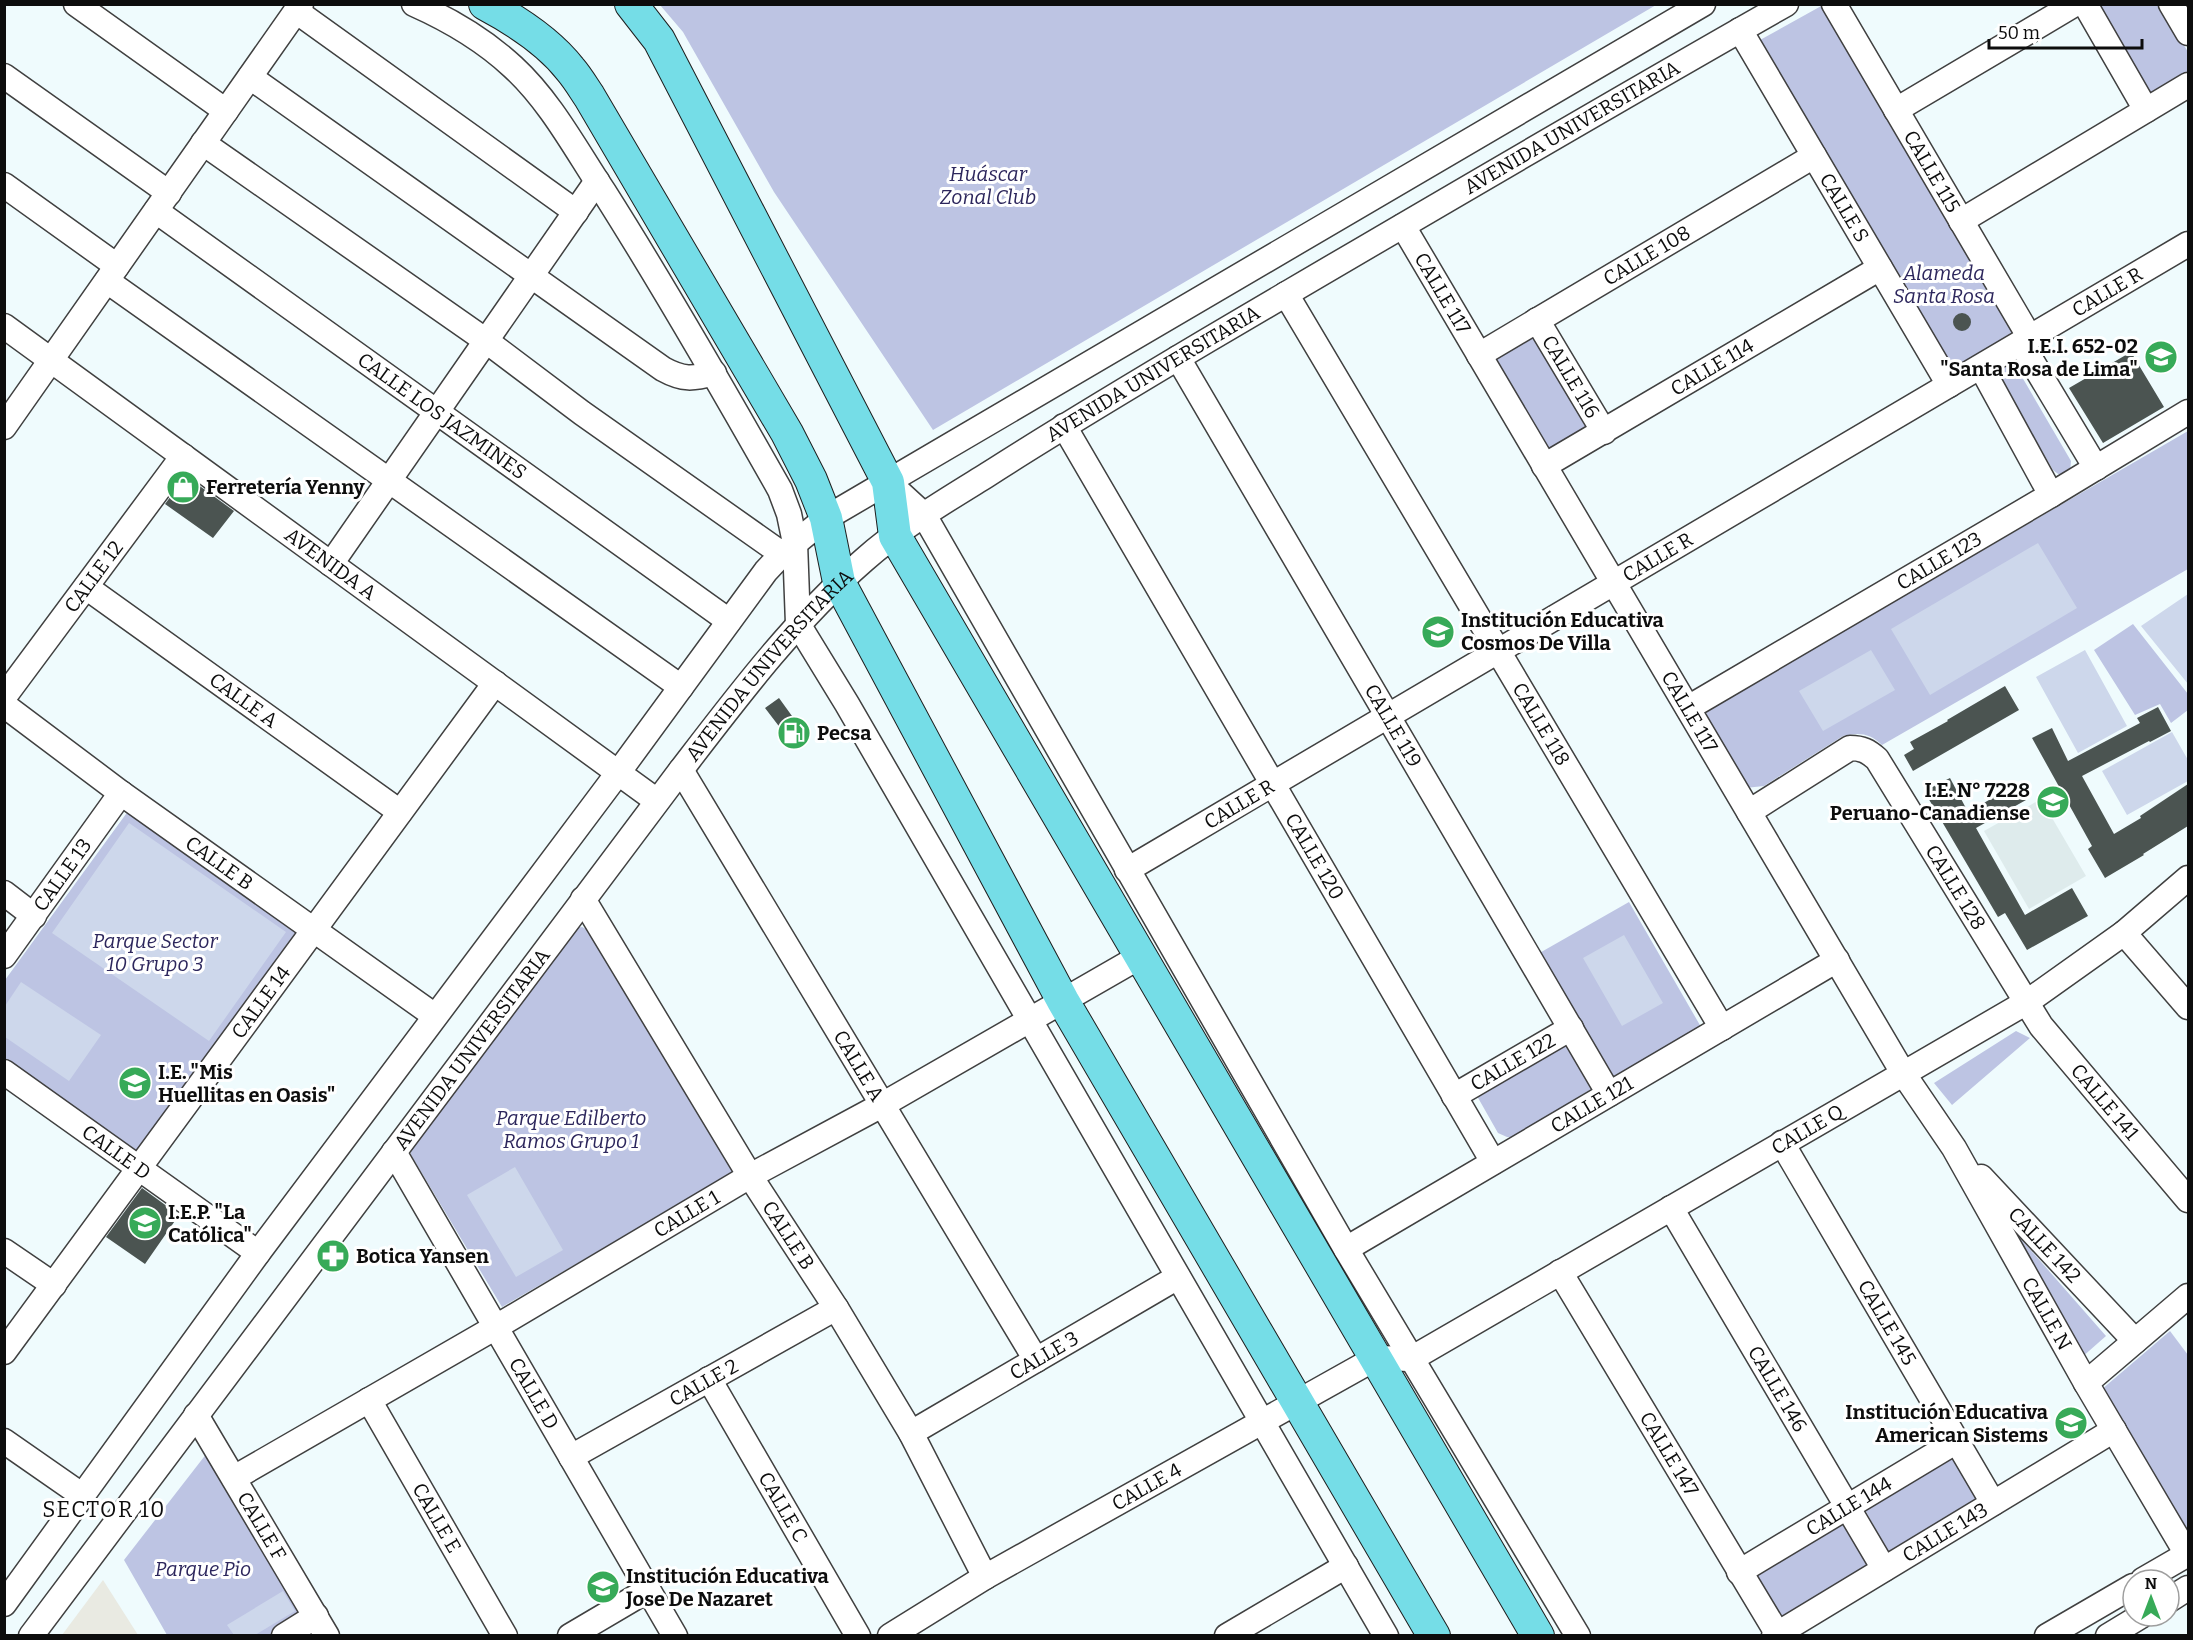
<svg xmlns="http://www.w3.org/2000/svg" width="2193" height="1640" viewBox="0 0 2193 1640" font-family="Bitter,serif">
<rect width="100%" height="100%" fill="#effbfd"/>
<path fill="#e9eae2" d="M103 1580 138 1635H62Z"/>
<path fill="#bdc4e3" d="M660 5H1656L933 430 774 192 683 32Z
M1823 5 2016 335 1953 372 1760 40Z
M2095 5H2160L2188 52V80L2151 101Z
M1531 337H1534L1586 420 1585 429 1547 452 1495 371V356Z
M2011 364 2015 365 2071 461 2070 473C2063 478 2059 475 2053 470L2000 377 2004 367Z
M2188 431V569L1882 745C1870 733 1859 732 1843 736L1764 786 1745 788 1706 719 1707 712 1711 708Z
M2133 624 2188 694V710L2171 723 2160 704 2135 715 2094 650Z
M134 803 304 929 138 1153 5 1058V980Z
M1629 902 1701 1027 1609 1080 1536 955Z
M582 927 588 930 736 1171 502 1307 411 1155V1144L576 928Z
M2016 1031 2030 1038 1952 1105 1934 1083Z
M1569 1041 1593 1088 1513 1137H1507L1498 1133 1477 1096Z
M1992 1206 2106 1336 2081 1358Z
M2170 1331 2188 1355V1532L2184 1535 2101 1390Z
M207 1453 307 1613 269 1635H167L124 1560Z
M1955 1453 1983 1503 1891 1557 1864 1508Z
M1845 1519 1872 1564 1781 1619 1754 1575Z"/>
<path fill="#cdd7eb" d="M2038 543 2077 608 1930 695 1891 629Z
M2188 594V684L2141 626Z
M1871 650 1895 690 1823 731 1799 691Z
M2085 650 2127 726 2078 753 2036 677Z
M2172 732 2188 760V781L2127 815 2102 771Z
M129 823 286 932 209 1041 52 933Z
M1624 935 1663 1003 1622 1026 1583 958Z
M21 982 101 1035 69 1081 5 1037V1006Z
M515 1167 563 1250 516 1277 467 1195Z
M283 1591 295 1611 255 1635H234L227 1625Z"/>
<path fill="#deebec" d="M2041 799 2086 876 2029 909 1984 831Z"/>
<path fill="#4b5451" d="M1953 322a9 9 0 1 1 18 0a9 9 0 1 1-18 0Z
M2131 352 2164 407 2103 443 2069 388Z
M186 476 234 511 213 538 165 504Z
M2005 686 2019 710 1913 771 1904 755 1914 749 1910 742 1948 721 1947 720Z
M779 698 805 734 791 742 765 708Z
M2158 707 2171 731 2150 742 2149 741 2082 776 2114 834 2141 818 2140 816 2188 784V826L2143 854 2144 855 2105 878 2088 849 2092 846 2032 738 2052 728 2068 761 2140 723 2137 718Z
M1950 778 1968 812 2017 784 2026 800 1976 828 2025 915 2072 888 2088 916 2027 950 2005 913 1998 917 1924 791Z
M142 1188 179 1215 145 1264 106 1237Z"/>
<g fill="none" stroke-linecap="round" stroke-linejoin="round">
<defs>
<g id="minor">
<path d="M76 4 226 111"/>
<path d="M414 4C450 20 484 40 513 67 551 102 576 150 604 192 666 290 723 389 780 490L789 514 795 543 798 624 847 704 1386 1636"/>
<path id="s1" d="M1834 4 2030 338"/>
<path d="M2085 4 2146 110"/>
<path d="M2171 4 2188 33"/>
<path d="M296 11 576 212"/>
<path id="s2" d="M1740 30 1949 385"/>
<path d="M4 76 169 193"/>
<path d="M250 77 663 369C683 380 693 379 714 373"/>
<path d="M1896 110 2075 4"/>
<path d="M203 143 485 340 582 413 782 554"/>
<path d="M4 185 117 266"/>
<path id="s3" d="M156 211 729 621"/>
<path d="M1961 221 2188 85"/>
<path id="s4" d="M1403 226 1903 1073 1954 1148 2086 1383 2188 1556"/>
<path d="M107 281 681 687"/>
<path id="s5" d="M1286 294 1722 1028"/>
<path id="s6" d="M1537 320 1604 432"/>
<path id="s7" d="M4 326 657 801"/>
<path d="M2021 343 2096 468"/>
<path id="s8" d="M1479 355 1814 156"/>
<path id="s9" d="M1178 358 1609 1094"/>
<path d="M1981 367 2051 495"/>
<path id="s10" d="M1064 426 1493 1162"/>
<path d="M4 427 301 4"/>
<path id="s11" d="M1544 466 1880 268"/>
<path d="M888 482 924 515 1346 1249 1578 1636"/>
<path d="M331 564 597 181"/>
<path id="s12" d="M86 587 400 812"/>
<path id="s13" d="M4 697 183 456"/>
<path id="s14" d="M4 705 121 793 435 1016"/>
<path id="s15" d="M1688 708 2051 495 2188 412"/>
<path id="s16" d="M681 770 1036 1360"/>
<path id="s17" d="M1749 812 1850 748C1862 748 1868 751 1877 759L2041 1026 2188 1200"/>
<path id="s18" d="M1127 870 2188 244"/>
<path d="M4 893 34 916"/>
<path id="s19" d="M583 899 750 1176 836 1308 911 1433 985 1577"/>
<path d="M2124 933 2188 1007"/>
<path id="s20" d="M4 956 121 793"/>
<path id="s21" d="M4 1072 258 1253"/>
<path id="s22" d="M1454 1096 1571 1028"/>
<path id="s23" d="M1782 1143 1993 1503"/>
<path id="s24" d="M394 1152 675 1636"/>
<path id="s25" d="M1981 1177 2135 1341"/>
<path id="s26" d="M1671 1208 1884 1569"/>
<path id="s27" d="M1346 1249 1837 960"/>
<path d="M4 1251 54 1285"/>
<path id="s28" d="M1560 1272 1777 1633"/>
<path id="s29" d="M4 1352 495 683"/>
<path id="s30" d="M709 1379 858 1636"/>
<path d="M2086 1383 2188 1296"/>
<path id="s31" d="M369 1400 505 1636"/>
<path id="s32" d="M196 1415 327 1636"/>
<path id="s33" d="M911 1433 1178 1277"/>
<path d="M4 1441 83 1496"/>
<path id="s34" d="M571 1457 836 1308"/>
<path id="s35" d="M234 1478 496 1327 750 1176 882 1105 1141 956"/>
<path id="s36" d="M1739 1572 1957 1441"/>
<path d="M2143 1580 2188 1554"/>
<path d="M2169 1600 2188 1588"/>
<path d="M4 1604 258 1253 618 773 766 571 782 554 826 518 1703 4"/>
<path id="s37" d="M31 1636 681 770C737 697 794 621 864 560 901 527 945 501 987 475 1060 428 1134 384 1208 340 1400 227 1592 114 1786 4"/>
<path d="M284 1636 316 1616"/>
<path d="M570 1636 648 1590"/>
<path id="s38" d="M890 1636 985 1577 1376 1358 1411 1359 2027 1002 2124 933 2188 878"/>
<path d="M1227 1636 1346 1566"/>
<path id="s39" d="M1774 1636 2114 1430"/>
<path d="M2047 1636 2133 1586"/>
<path d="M2108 1636 2141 1616"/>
</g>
<path id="major" d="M485 4C515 20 549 42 570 69 577 77 583 87 589 96L787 433 811 480 826 518 839 582 1063 1001 1434 1636
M631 4 659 40 888 482 895 536 1538 1636"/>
</defs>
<use href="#minor" stroke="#404040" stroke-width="27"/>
<use href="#major" stroke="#1e1e1e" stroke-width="34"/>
<use href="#minor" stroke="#fff" stroke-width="24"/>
<use href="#major" stroke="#75dde7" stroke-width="32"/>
</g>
<defs>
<symbol id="school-disc" viewBox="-11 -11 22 22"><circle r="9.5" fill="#37aa58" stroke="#fff"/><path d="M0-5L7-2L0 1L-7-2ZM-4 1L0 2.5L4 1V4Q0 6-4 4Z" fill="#fff"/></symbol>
<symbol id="shop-disc" viewBox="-11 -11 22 22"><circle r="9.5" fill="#37aa58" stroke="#fff"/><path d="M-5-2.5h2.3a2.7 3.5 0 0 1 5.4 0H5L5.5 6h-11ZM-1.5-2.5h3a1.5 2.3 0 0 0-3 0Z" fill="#fff"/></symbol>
<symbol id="fuel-disc" viewBox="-11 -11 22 22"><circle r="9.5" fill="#37aa58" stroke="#fff"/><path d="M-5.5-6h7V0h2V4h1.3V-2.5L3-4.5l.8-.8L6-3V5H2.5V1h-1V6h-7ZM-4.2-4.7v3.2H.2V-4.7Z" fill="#fff"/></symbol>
<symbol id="pharmacy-disc" viewBox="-11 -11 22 22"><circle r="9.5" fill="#37aa58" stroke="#fff"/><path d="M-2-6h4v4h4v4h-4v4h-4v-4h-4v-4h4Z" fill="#fff"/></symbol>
</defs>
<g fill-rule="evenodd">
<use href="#school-disc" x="2142" y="338" width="38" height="38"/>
<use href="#shop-disc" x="164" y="468" width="38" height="38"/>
<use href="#school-disc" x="1419" y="613" width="38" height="38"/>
<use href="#fuel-disc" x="775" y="714" width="38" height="38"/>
<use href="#school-disc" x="2034" y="783" width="38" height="38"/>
<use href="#school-disc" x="116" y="1064" width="38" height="38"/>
<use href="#school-disc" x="126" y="1204" width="38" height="38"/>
<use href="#pharmacy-disc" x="314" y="1237" width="38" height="38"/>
<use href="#school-disc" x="2052" y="1404" width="38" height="38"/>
<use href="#school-disc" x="584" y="1568" width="38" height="38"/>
</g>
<g text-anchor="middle" stroke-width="6" stroke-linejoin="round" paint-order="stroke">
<g font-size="20" fill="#0d0d0d" stroke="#fff">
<text dy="7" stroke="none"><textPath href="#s37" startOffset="2192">AVENIDA UNIVERSITARIA</textPath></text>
<text dy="7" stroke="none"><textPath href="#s1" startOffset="194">CALLE 115</textPath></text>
<text dy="7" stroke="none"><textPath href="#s2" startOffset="206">CALLE S</textPath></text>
<text dy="7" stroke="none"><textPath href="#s8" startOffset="195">CALLE 108</textPath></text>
<text dy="7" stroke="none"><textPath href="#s18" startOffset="1138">CALLE R</textPath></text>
<text dy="7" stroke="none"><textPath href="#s4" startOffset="78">CALLE 117</textPath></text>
<text dy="7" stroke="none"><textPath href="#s11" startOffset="195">CALLE 114</textPath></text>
<text dy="7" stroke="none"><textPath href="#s37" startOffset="1706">AVENIDA UNIVERSITARIA</textPath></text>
<text dy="7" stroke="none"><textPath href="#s6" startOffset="66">CALLE 116</textPath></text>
<text dy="7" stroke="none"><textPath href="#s3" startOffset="352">CALLE LOS JAZMINES</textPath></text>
<text dy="7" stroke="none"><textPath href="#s18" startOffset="616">CALLE R</textPath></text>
<text dy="7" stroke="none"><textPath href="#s15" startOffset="291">CALLE 123</textPath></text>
<text dy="7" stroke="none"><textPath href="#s7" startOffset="404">AVENIDA A</textPath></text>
<text dy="7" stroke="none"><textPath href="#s13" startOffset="150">CALLE 12</textPath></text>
<text dy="7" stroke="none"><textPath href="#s37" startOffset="1220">AVENIDA UNIVERSITARIA</textPath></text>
<text dy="7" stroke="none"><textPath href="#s12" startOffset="194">CALLE A</textPath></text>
<text dy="7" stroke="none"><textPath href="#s4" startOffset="564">CALLE 117</textPath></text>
<text dy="7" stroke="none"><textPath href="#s5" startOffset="500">CALLE 118</textPath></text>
<text dy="7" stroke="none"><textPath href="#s9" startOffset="426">CALLE 119</textPath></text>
<text dy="7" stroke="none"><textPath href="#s18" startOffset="130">CALLE R</textPath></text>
<text dy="7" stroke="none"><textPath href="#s10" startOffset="498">CALLE 120</textPath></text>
<text dy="7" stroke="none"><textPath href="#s14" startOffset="267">CALLE B</textPath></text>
<text dy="7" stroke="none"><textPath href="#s20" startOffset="100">CALLE 13</textPath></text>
<text dy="7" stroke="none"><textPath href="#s17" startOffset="300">CALLE 128</textPath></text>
<text dy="7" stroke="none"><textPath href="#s29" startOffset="434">CALLE 14</textPath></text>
<text dy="7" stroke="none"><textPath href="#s37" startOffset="734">AVENIDA UNIVERSITARIA</textPath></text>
<text dy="7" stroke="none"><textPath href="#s22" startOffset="68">CALLE 122</textPath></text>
<text dy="7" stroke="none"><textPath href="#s16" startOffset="345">CALLE A</textPath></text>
<text dy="7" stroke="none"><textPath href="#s17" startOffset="562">CALLE 141</textPath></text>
<text dy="7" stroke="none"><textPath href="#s27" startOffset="285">CALLE 121</textPath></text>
<text dy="7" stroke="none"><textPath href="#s38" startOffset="1053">CALLE Q</textPath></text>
<text dy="7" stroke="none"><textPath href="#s21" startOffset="138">CALLE D</textPath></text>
<text dy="7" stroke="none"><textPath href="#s35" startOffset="524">CALLE 1</textPath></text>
<text dy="7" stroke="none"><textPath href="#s19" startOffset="394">CALLE B</textPath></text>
<text dy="7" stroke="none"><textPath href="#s25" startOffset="93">CALLE 142</textPath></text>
<text dy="7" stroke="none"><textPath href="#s4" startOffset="1264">CALLE N</textPath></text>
<text dy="7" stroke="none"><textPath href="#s23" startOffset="208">CALLE 145</textPath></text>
<text dy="7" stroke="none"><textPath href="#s33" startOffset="154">CALLE 3</textPath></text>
<text dy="7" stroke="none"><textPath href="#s34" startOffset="152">CALLE 2</textPath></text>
<text dy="7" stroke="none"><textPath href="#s26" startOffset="210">CALLE 146</textPath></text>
<text dy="7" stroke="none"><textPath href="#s24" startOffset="279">CALLE D</textPath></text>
<text dy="7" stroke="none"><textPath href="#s28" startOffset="212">CALLE 147</textPath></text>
<text dy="7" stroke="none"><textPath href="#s38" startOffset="297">CALLE 4</textPath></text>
<text dy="7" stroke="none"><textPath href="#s30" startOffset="148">CALLE C</textPath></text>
<text dy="7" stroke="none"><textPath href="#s36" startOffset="128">CALLE 144</textPath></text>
<text dy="7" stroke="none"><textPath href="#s31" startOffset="136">CALLE E</textPath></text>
<text dy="7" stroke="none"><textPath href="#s32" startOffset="129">CALLE F</textPath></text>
<text dy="7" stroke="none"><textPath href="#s39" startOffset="200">CALLE 143</textPath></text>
</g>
<g font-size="20" font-style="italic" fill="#2c265c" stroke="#fff">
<text x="988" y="181">Huáscar<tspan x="988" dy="23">Zonal Club</tspan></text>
<text x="1944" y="280">Alameda<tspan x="1944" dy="23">Santa Rosa</tspan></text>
<text x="155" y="948">Parque Sector<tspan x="155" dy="23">10 Grupo 3</tspan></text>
<text x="571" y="1125">Parque Edilberto<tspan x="571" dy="23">Ramos Grupo 1</tspan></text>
<text x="203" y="1576">Parque Pio</text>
</g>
<g font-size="20" font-weight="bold" fill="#0d0d0d" stroke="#fff" text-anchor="start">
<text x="2138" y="353" text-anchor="end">I.E.I. 652-02<tspan x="2138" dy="23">"Santa Rosa de Lima"</tspan></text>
<text x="206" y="494">Ferretería Yenny</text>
<text x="1461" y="627">Institución Educativa<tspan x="1461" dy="23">Cosmos De Villa</tspan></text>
<text x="817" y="740">Pecsa</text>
<text x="2030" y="797" text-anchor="end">I.E. N° 7228<tspan x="2030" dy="23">Peruano-Canadiense</tspan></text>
<text x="158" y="1079">I.E. "Mis<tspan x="158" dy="23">Huellitas en Oasis"</tspan></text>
<text x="168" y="1219">I.E.P. "La<tspan x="168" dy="23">Católica"</tspan></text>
<text x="356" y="1263">Botica Yansen</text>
<text x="2048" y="1419" text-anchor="end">Institución Educativa<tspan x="2048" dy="23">American Sistems</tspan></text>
<text x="626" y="1583">Institución Educativa<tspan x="626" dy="23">Jose De Nazaret</tspan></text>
</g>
<g font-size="22" letter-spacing="1.5" fill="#0d0d0d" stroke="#fff">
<text x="104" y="1517">SECTOR 10</text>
</g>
</g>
<rect width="2193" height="1640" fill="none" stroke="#0d0d0d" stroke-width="12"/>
<g transform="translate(2151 1598)"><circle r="28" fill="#ffffff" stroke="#9e9e9e" stroke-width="1.5"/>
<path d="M0-4.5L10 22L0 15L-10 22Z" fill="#37aa58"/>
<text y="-9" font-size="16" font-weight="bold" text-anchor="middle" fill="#0d0d0d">N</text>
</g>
<path d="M1989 39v9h153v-9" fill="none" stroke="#0d0d0d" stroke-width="3"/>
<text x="1998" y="39" font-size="18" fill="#0d0d0d" stroke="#ffffff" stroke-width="4.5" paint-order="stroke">50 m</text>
</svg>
